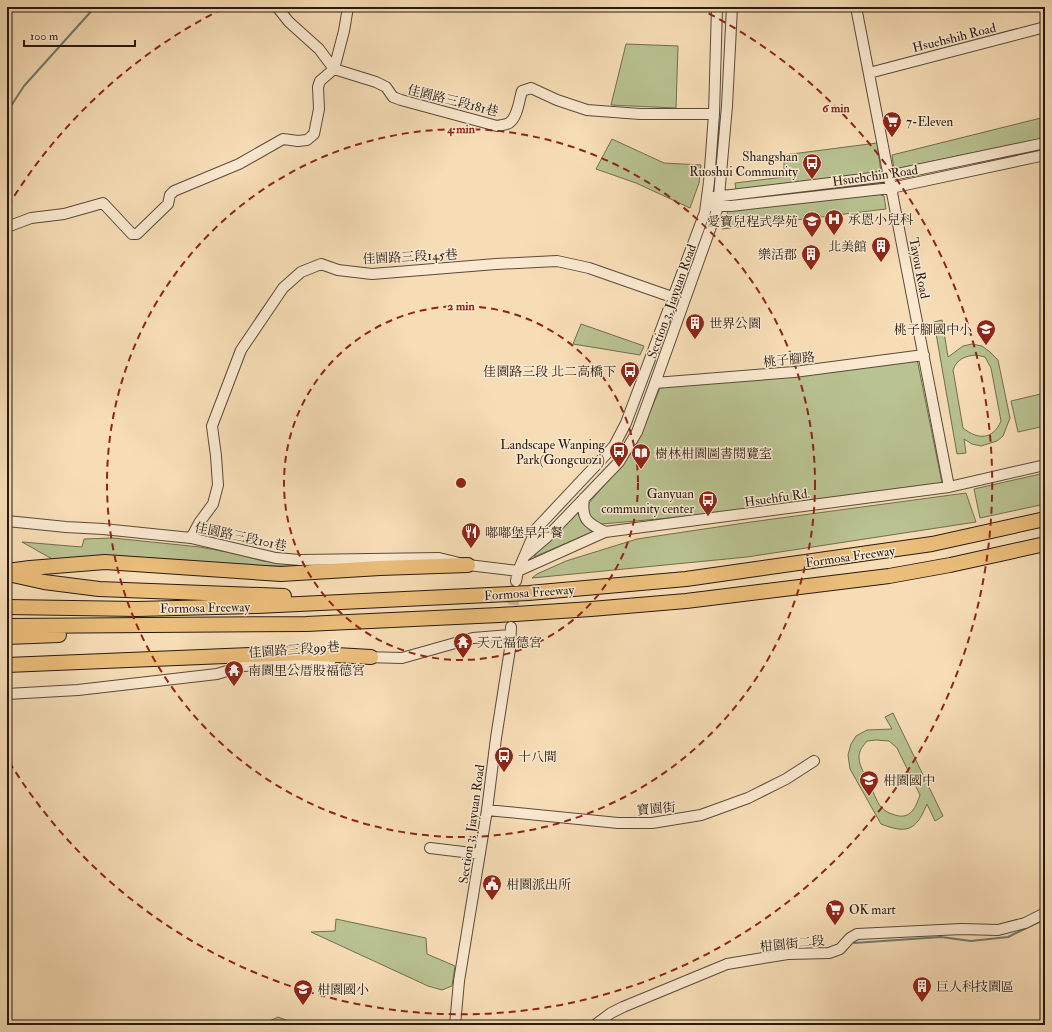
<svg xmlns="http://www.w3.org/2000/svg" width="1052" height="1032" viewBox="0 0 1052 1032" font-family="'IM FELL Double Pica','Noto Serif TC',serif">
<rect width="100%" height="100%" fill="#f7ddb6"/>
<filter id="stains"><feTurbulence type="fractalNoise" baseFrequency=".005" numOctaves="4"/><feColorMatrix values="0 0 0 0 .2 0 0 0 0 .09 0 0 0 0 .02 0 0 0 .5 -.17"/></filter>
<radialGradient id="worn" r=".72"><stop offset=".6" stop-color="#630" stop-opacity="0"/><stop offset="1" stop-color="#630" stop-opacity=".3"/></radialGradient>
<path fill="#b9c291" stroke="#706e51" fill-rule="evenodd" d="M626 44 678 46 676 108 611 105Z
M1045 117V138L894 169 892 155Z
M612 139 664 163 701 165 699 183 690 208 636 183 596 169Z
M877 143 881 172 736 190 735 183 784 177V155Z
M878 194 884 196 886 209 722 229 728 211Z
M942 320 948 357 963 346 972 344 982 346 990 352 998 360 1010 418 1003 436 997 441 981 446 972 444 964 439 966 453 957 454 934 322ZM976 355 985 357 991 368 1001 421C993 440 978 440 963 428L953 370C957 359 965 356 976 355Z
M581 324 644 346 640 355 573 344Z
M917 359 942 483 747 511 602 524C590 521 585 515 589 503L634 450 660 388Z
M1045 393V426L1018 432 1011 401Z
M1045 473V504L980 518 974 489Z
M966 493 976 522 747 557 532 578 537 574 566 561 637 539 751 522Z
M578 513 582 523 592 532 534 557 546 536Z
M113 538 200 547 232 553 263 561 312 567 235 565 184 560 162 559 54 560 22 542 82 547 84 539Z
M893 713 943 816 935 821 927 804C916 831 907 834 881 824L850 769 848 755 851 744 856 736 867 730 892 729 885 717ZM876 740 889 741 897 748 920 795C915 810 909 821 892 814 888 813 884 810 881 807 876 801 873 790 869 783 865 775 859 766 859 757 859 750 863 746 867 741Z
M336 919 426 938 427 954 455 966 452 986 442 990 428 986 311 932 335 931Z
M278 1017 291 1022 293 1025H261Z"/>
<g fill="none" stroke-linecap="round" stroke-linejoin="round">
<path stroke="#6f7a73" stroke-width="2" d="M7 112 24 86 95 7
M854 943 941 937 971 941 1008 937 1045 919"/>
<path stroke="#cdb695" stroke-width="10" stroke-dasharray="10 5" stroke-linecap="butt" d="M512 620 516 581"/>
<defs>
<path id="minor" d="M277 7 289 22 319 49 334 69
M856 7 949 487
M334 69 376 82 386 87 393 97 401 100 497 126C501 125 506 125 509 123 518 117 519 100 522 91L531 88 557 100 587 110 640 114H714
M334 69 344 31 348 7
M869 73 1045 27
M714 197 888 176 1045 143
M711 206H731L891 188 1045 155
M7 227 31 218 64 214 103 203 132 234H137L168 204 170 195 174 191 239 164 283 139 298 141 307 140 314 134 319 109 318 87 320 81 334 69
M655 383 794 372 924 355
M584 498C581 519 587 523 605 532
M7 521 66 527 103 529 191 538 276 558 300 560 439 558 468 565 518 571
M191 538 199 523 213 504 218 485 216 456 212 426 241 350 283 288 301 272 321 264 338 270 372 274 496 264 557 261 589 268 672 297
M526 555 546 538 619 462 637 432 655 383 718 207 727 106 732 7
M518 571 605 532 949 487 1045 465
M516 581 518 571 536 529 614 446 626 423 705 212 709 182 714 114 717 7
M364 657 402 658 473 638 510 635
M7 694 78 690 217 674 243 666 331 660
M487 810 618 823H652L701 815 748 798 786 779 814 761
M430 848 480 854
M455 1025 459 981 487 810 496 738 510 649 511 627
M595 1025 611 1013 623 1007 727 964 788 954 829 953 840 949 850 938 857 934 962 929 998 930 1025 923 1045 913"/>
<path id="highway" d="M7 571 30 568 105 562 281 574 380 568 468 565
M8 574 44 582 99 589 284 596
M7 607 137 609 257 606 529 593 686 579 932 544 1045 519
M7 626 306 624 499 615 591 609 686 601 889 576 950 565 1045 544
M7 637 59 635
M7 665 301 653 371 657"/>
</defs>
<use href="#minor" stroke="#5a4b3a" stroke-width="12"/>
<use href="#highway" stroke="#261a11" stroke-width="16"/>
<use href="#minor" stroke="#fae9d0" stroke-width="10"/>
<use href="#highway" stroke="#ecbe7b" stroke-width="14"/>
</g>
<g fill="none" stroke="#8f2418" stroke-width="2" stroke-dasharray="7 5">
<circle cx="461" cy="483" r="177"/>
<circle cx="461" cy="483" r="354"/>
<path d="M8 206A531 531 0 0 1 224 8M698 8A531 531 0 1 1 8 760"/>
</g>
<defs>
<symbol id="supermarket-pin" viewBox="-11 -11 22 30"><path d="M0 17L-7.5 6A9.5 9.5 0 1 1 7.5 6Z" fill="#8f2418" stroke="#fae9d0"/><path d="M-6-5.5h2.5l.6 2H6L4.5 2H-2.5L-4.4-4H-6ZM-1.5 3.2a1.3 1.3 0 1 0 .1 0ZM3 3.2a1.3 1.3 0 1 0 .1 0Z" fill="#fff"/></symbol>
<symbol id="bus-pin" viewBox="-11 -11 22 30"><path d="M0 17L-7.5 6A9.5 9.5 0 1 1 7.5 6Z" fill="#8f2418" stroke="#fae9d0"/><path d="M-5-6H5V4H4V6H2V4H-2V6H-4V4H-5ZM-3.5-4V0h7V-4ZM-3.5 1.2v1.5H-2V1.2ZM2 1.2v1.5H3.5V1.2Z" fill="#fff"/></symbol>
<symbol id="hospital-pin" viewBox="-11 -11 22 30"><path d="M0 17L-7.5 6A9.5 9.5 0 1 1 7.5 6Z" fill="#8f2418" stroke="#fae9d0"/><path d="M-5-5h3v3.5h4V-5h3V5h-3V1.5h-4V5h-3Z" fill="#fff"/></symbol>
<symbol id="school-pin" viewBox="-11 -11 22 30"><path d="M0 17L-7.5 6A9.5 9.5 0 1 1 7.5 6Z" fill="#8f2418" stroke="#fae9d0"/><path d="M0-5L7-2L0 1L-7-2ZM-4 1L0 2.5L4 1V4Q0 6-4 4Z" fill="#fff"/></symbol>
<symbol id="building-pin" viewBox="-11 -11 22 30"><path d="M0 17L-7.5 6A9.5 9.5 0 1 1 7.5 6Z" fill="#8f2418" stroke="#fae9d0"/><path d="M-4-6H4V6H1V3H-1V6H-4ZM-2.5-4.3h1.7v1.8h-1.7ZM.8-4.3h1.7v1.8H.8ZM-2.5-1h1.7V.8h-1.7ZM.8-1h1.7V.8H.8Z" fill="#fff"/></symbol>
<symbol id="library-pin" viewBox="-11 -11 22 30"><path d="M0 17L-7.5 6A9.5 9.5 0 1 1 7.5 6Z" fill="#8f2418" stroke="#fae9d0"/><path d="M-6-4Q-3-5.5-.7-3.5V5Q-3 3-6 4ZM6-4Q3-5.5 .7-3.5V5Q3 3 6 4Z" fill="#fff"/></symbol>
<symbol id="restaurant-pin" viewBox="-11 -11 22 30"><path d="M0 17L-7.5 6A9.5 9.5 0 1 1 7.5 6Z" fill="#8f2418" stroke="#fae9d0"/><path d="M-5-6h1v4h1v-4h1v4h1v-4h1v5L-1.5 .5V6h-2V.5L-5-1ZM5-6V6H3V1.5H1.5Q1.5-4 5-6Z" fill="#fff"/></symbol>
<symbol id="temple-pin" viewBox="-11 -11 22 30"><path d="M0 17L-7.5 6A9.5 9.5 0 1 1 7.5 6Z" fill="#8f2418" stroke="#fae9d0"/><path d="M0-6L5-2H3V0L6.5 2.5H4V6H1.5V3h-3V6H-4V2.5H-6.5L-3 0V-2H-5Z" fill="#fff"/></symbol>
<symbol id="civic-pin" viewBox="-11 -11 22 30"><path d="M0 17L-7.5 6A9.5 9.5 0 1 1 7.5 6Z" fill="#8f2418" stroke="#fae9d0"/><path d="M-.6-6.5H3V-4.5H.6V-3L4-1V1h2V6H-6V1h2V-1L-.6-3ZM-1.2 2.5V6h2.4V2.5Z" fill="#fff"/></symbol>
</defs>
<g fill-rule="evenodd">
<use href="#supermarket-pin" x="881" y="110" width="22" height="30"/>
<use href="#bus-pin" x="801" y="152" width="22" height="30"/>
<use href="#hospital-pin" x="823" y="208" width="22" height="30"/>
<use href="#school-pin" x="801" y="210" width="22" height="30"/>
<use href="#building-pin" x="870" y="235" width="22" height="30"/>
<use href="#building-pin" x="800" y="243" width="22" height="30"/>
<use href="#building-pin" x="684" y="312" width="22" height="30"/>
<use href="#school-pin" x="975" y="318" width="22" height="30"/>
<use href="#bus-pin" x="619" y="360" width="22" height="30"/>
<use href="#bus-pin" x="608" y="440" width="22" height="30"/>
<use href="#library-pin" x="630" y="442" width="22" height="30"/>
<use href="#bus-pin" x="697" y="489" width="22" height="30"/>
<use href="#restaurant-pin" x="460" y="521" width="22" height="30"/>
<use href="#temple-pin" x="452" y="631" width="22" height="30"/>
<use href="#temple-pin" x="223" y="659" width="22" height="30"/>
<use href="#bus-pin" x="493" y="745" width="22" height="30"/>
<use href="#school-pin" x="858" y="769" width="22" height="30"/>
<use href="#civic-pin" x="481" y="873" width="22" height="30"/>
<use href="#supermarket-pin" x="824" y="898" width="22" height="30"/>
<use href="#building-pin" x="911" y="975" width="22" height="30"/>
<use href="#school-pin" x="292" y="978" width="22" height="30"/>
</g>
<g text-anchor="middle" stroke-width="3" stroke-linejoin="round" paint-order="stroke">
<g font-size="13" fill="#261a11" stroke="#fae9d0">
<text transform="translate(954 37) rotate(-14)" y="5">Hsuehshih Road</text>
<text transform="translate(453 100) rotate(14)" y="5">佳園路三段181巷</text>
<text transform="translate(875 175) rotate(-8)" y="5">Hsuehchin Road</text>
<text transform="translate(410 256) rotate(-3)" y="5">佳園路三段145巷</text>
<text transform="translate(920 268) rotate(79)" y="5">Tayou Road</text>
<text transform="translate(671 301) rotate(-70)" y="5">Section 3, Jiayuan Road</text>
<text transform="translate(789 359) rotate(-6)" y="5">桃子腳路</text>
<text transform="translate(777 497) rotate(-8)" y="5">Hsuehfu Rd.</text>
<text transform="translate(241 536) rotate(12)" y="5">佳園路三段101巷</text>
<text transform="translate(850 556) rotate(-8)" y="5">Formosa Freeway</text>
<text transform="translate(529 592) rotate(-4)" y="5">Formosa Freeway</text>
<text transform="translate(205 607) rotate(-1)" y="5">Formosa Freeway</text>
<text transform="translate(294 649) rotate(-4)" y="5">佳園路三段99巷</text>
<text transform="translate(656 808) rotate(-5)" y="5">寶園街</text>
<text transform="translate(471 824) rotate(-82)" y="5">Section 3, Jiayuan Road</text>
<text transform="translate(792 943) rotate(-6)" y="5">柑園街二段</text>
</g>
<g font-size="13" fill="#261a11" stroke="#fae9d0" text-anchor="start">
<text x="906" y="126">7-Eleven</text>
<text x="798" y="161" text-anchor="end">Shangshan<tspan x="798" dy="15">Ruoshui Community</tspan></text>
<text x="848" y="224">承恩小兒科</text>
<text x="798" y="226" text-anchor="end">愛寶兒程式學苑</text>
<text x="867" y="251" text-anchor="end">北美館</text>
<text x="797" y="259" text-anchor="end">樂活郡</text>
<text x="709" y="328">世界公園</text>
<text x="972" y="334" text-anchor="end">桃子腳國中小</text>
<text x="616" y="376" text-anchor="end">佳園路三段 北二高橋下</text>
<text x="605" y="449" text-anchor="end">Landscape Wanping<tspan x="605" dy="15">Park(Gongcuozi)</tspan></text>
<text x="655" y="458">樹林柑園圖書閱覽室</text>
<text x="694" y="498" text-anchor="end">Ganyuan<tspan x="694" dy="15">community center</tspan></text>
<text x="485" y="537">嘟嘟堡早午餐</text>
<text x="477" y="647">天元福德宮</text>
<text x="248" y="675">南園里公厝股福德宮</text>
<text x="518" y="761">十八間</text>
<text x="883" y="785">柑園國中</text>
<text x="506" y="889">柑園派出所</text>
<text x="849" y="914">OK mart</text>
<text x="936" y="991">巨人科技園區</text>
<text x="317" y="994">柑園國小</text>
</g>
</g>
<circle cx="461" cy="483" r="6" fill="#8f2418" stroke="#fae9d0" stroke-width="2"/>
<g font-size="12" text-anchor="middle" font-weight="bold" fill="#8f2418" stroke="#fae9d0" stroke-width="3" stroke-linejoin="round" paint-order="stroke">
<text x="836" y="112">6 min</text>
<text x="461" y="133">4 min</text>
<text x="461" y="310">2 min</text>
</g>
<rect width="1052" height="1032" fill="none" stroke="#f7ddb6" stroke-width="24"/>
<rect x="8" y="8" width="1036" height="1016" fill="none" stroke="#261a11" stroke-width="2"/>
<rect x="12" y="12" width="1028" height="1008" fill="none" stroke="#261a11"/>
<path d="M24 40v6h111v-6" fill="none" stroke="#261a11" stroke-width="2"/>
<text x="30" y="40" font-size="12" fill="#261a11" stroke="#fae9d0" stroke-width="3" paint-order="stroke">100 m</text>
<rect width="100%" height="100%" filter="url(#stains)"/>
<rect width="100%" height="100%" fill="url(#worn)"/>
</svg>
